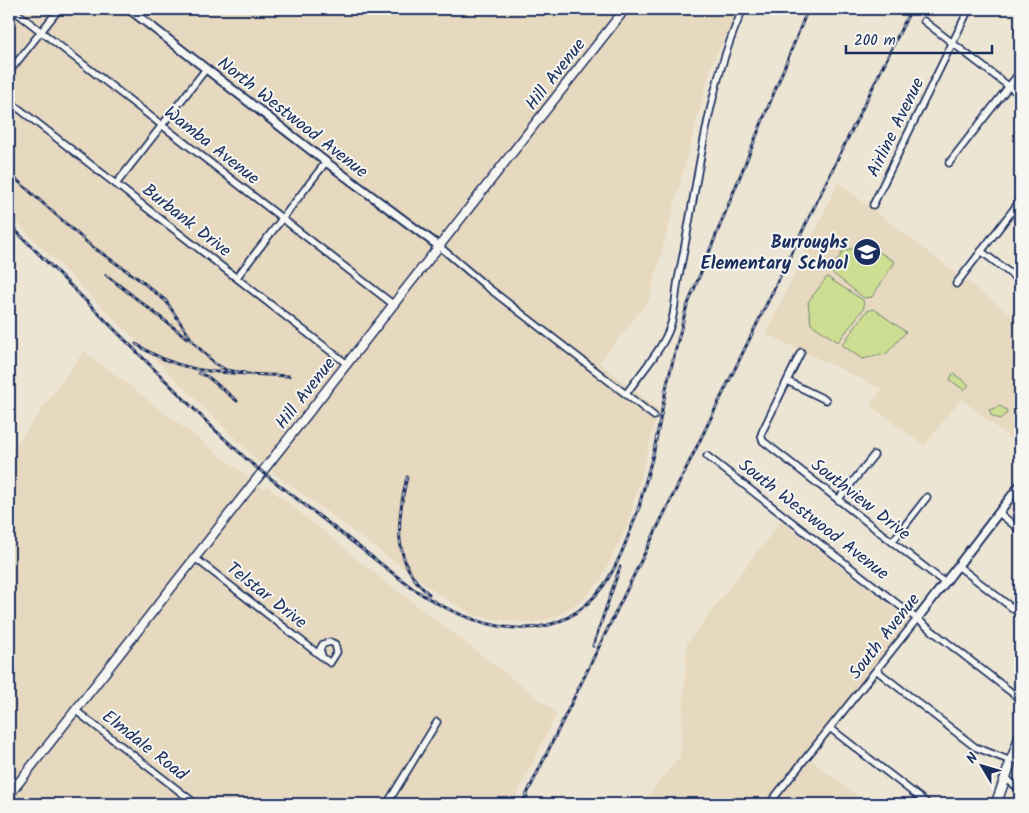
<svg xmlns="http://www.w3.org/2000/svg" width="1029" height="813" viewBox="0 0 1029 813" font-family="Kalam,sans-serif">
<rect width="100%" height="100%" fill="#ede5d4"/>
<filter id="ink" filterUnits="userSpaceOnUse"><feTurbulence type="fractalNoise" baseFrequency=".02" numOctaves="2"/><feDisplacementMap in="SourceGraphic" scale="10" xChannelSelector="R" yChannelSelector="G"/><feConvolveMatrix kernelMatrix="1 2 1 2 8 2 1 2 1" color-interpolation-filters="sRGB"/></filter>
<g filter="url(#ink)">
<path fill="#e7d9bf" d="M9 9H616L627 18 634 9H739L712 64 649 300 599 363 659 409 627 527 600 581 583 599 561 614 550 619 531 623 484 618 472 614 444 598 260 463 9 215Z
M838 183 1020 322V446L961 399 924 446 870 405 882 389 766 334Z
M84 351 264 489 267 486 348 551 350 554 557 713 512 804H9V455Z
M781 521 917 626 811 760 868 804H641L680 756 687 643Z"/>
<path fill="#cddd91" stroke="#748678" d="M870 246 895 262 872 297 864 298 830 271 844 250Z
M827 277 863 300 864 308 838 342 811 324 808 302Z
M874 309 906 332 886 354 862 359 842 345 867 311Z
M953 373 969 385 964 390 950 380Z
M1000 406 1007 410V413L1000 419 992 416 989 410Z"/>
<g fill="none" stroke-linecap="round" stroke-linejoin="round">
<defs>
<path id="minor" d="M12 9 394 305
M924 21 1020 95
M9 72 59 9
M9 101 347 364
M949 163 1020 72
M116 184 206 69
M873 205 969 9
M440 247 486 286 654 416
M981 251 1020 281
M237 277 326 162
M956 284 1020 201
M801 352 763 430 761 435 763 441 945 583
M787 381 826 400
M626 394C640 374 662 350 670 327 676 310 675 292 679 275 698 186 705 92 743 9
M707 456 1020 699
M838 500 874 455
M999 513 1020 530
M892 542 927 497
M195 558 330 663 337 652 335 644 330 642 323 644 320 649 322 656
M958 566 1020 614
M876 670 975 747 1011 761
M75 710 196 804
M830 728 928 804
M1005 778 1020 789
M387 804 437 722
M769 804 917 619"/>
<path id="tertiary" d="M129 9 326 162 440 247
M917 619 1020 485"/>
<path id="secondary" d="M9 795 625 9"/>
<path id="primary" d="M996 804 1020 736"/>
</defs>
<use href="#minor" stroke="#1b2f5e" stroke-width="9"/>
<use href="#tertiary" stroke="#1b2f5e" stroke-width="11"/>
<use href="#secondary" stroke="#1b2f5e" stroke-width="11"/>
<use href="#primary" stroke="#1b2f5e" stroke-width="12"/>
<use href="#minor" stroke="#f6f6f2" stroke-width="5.5"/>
<use href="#tertiary" stroke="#f6f6f2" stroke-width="7"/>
<use href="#secondary" stroke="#f6f6f2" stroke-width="8"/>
<use href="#primary" stroke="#f6f6f2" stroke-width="9"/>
<defs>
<path id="rail" d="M9 173 90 245 140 280 166 301 194 343 214 363 226 370 245 373
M9 224 215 430 252 464 412 588C472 628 553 655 604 585 620 562 630 531 640 505
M106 275 187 338
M136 344C186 378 232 372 289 376
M199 373 208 377 237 401
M407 477C397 519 391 563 429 594
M638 510 654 451 667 384 686 309 808 9
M593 646 620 567
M522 804 911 9"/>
</defs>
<use href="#rail" stroke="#1b2f5e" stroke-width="3"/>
<use href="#rail" stroke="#f6f6f2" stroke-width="1" stroke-dasharray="4" stroke-linecap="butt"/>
</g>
</g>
<defs>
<symbol id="school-disc" viewBox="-11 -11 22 22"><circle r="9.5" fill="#1b2f5e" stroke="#f6f6f2"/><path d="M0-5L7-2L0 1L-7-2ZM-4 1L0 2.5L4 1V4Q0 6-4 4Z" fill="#fff"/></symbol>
</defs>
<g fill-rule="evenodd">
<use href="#school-disc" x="851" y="236" width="32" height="32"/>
</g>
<g text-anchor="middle" stroke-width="4" stroke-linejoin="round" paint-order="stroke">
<g font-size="18" fill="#1b2f5e" stroke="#f6f6f2">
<text transform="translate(555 74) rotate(-52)" y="6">Hill Avenue</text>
<text transform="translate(293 117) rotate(38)" y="6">North Westwood Avenue</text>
<text transform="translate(895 127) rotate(-64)" y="6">Airline Avenue</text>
<text transform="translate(212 145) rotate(38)" y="6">Wamba Avenue</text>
<text transform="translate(187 220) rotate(38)" y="6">Burbank Drive</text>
<text transform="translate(305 393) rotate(-52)" y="6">Hill Avenue</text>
<text transform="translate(861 499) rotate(38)" y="6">Southview Drive</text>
<text transform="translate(814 519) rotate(38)" y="6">South Westwood Avenue</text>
<text transform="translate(267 595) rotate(38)" y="6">Telstar Drive</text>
<text transform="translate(884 636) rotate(-52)" y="6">South Avenue</text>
<text transform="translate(145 745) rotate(38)" y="6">Elmdale Road</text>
</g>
<g font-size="18" font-weight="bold" fill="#1b2f5e" stroke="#f6f6f2" text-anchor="end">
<text x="848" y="248">Burroughs<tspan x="848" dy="21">Elementary School</tspan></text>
</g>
</g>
<rect width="1029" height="813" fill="none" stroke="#f6f6f2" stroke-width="30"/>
<rect x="15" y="15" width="999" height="783" fill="none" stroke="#1b2f5e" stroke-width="2" filter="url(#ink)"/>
<g transform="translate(982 766) rotate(308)" stroke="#f6f6f2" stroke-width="4" paint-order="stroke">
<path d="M0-4L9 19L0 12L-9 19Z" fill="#1b2f5e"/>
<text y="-8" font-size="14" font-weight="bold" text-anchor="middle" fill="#1b2f5e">N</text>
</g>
<path d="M846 45v8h146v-8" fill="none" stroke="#1b2f5e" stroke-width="2.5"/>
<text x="854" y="45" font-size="15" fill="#1b2f5e" stroke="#f6f6f2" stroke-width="4" paint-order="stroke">200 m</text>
</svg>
